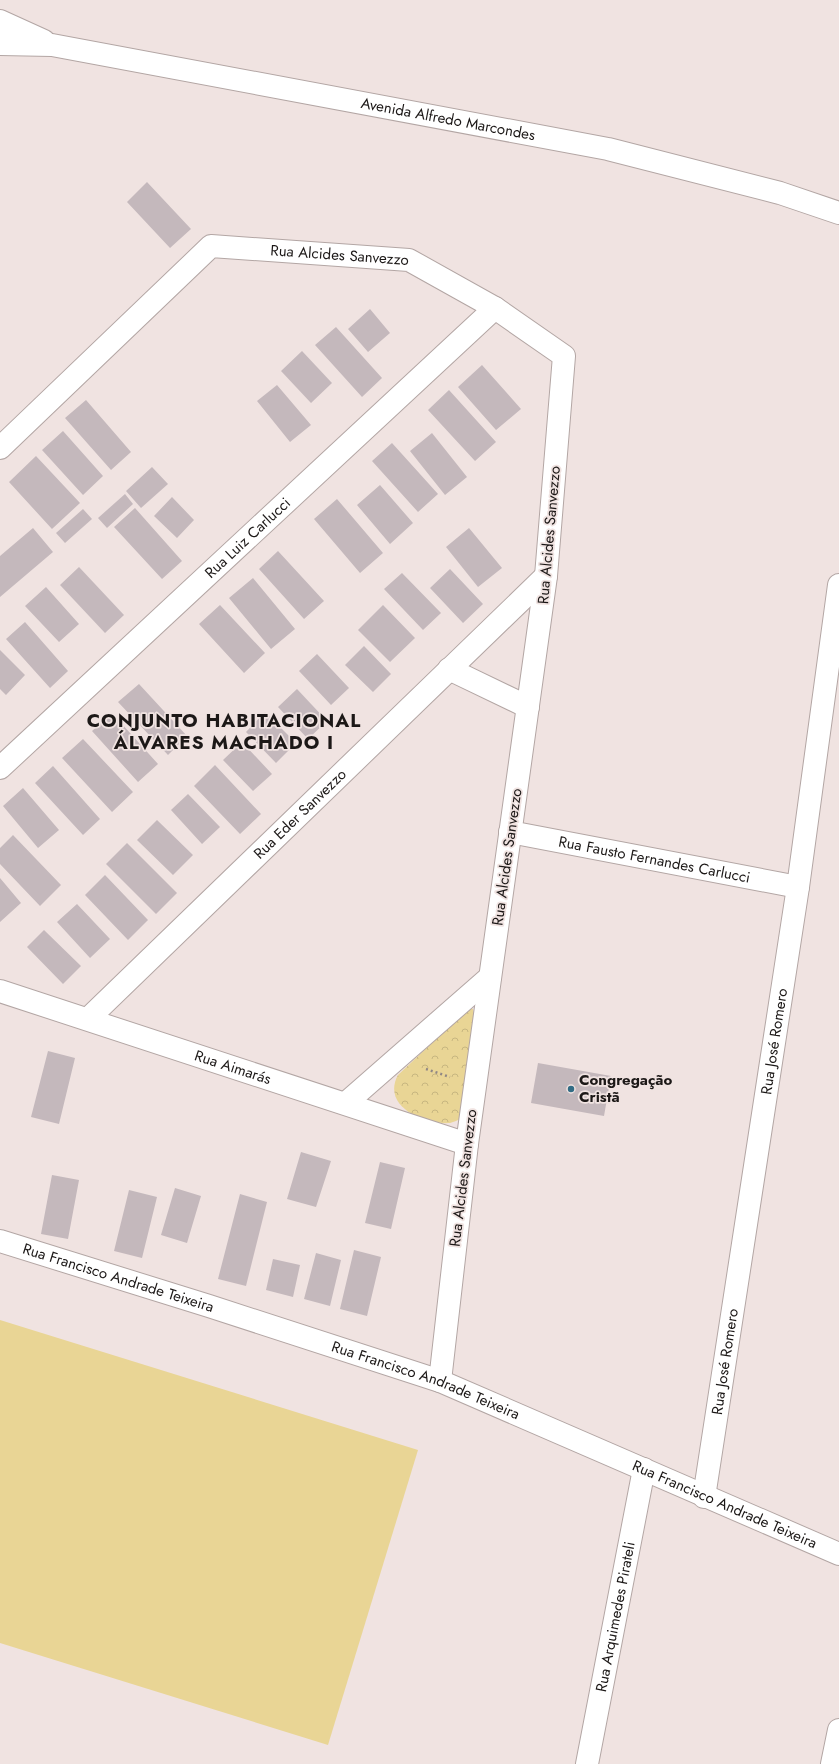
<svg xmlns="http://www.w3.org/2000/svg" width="839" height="1764" viewBox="0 0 839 1764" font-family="Jost,sans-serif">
<defs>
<pattern id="park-crowns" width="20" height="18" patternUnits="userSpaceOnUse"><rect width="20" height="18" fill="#e9d595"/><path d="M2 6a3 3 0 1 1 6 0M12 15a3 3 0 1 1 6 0" fill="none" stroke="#c7b680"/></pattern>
</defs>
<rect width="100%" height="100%" fill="#f0e3e1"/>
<path fill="url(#park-crowns)" d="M468 1009H473L474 1013 462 1118C458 1120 454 1122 450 1123 424 1125 381 1106 398 1075Z"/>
<path fill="#e9d595" d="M0 1320 418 1450 328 1745 0 1643Z"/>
<path fill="#c4b8bc" d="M147 182 191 229 170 248 127 202Z
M370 309 390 333 368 352 348 329Z
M336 327 382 378 362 397 315 345Z
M302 351 332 383 311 403 281 371Z
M482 365 521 409 496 430 458 387Z
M277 385 311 425 290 442 257 401Z
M449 390 496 442 475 461 428 410Z
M86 400 131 452 111 470 65 418Z
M63 431 103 476 83 495 42 450Z
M432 433 467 477 445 495 410 451Z
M392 443 438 494 418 512 372 461Z
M36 456 80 503 52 529 9 482Z
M152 467 168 484 141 508 126 491Z
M380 485 413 523 390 544 357 505Z
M125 494 133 504 107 528 98 518Z
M172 497 194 520 177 538 154 516Z
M337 499 383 553 360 573 314 519Z
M135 508 182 561 162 579 114 527Z
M83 509 92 519 65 543 56 533Z
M33 528 53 552 0 597V556Z
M469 528 502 568 478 587 446 547Z
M278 551 324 601 304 619 259 569Z
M79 567 124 615 105 633 60 585Z
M450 569 483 604 463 623 430 588Z
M402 573 441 613 423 630 384 589Z
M253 578 295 629 271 649 229 598Z
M46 587 79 624 59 642 25 606Z
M220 605 265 653 244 673 199 624Z
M383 605 415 638 390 662 358 630Z
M25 622 68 671 50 688 6 639Z
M364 646 391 674 373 692 345 665Z
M0 650 25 675 6 695 0 689Z
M317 654 349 688 331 705 299 671Z
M139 684 187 736 168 755 118 702Z
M297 689 327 721 308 739 278 707Z
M265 712 296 743 276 763 246 732Z
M112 713 158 764 138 782 92 731Z
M83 739 133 792 112 812 62 758Z
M242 742 272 774 253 791 223 760Z
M215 765 261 814 240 834 194 786Z
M53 766 100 819 83 835 35 783Z
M23 788 59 830 38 848 3 806Z
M188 794 220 827 202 844 171 810Z
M157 820 193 855 173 875 137 840Z
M13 835 61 885 40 906 0 864V848Z
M127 843 177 893 156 914 106 864Z
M105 875 148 920 128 940 85 895Z
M0 878 21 903 0 922Z
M77 904 110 939 90 958 57 922Z
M44 930 81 966 63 984 27 947Z
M48 1051 75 1058 59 1124 31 1117Z
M538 1063 611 1076 604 1116 531 1103Z
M301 1152 331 1161 316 1207 287 1199Z
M380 1162 405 1168 391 1229 365 1223Z
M52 1175 79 1180 68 1239 41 1234Z
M175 1188 201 1196 187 1243 161 1235Z
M129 1190 157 1197 142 1258 114 1251Z
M240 1194 267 1202 246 1286 218 1279Z
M354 1250 381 1257 367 1316 340 1309Z
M316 1253 341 1260 330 1306 304 1299Z
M273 1259 300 1265 293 1297 266 1290Z"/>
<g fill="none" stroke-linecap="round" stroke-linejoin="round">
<defs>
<g id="street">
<path d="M0 21 44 41"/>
<path id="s1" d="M0 44 52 45 608 149 780 193 839 213"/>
<path id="s2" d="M0 448 211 246 409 260 495 308 564 356 546 576 467 1144 440 1381"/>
<path d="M449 669 528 707"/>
<path id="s3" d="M0 768 495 308"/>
<path id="s4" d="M510 832 798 887"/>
<path id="s5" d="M0 991 467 1144"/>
<path id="s6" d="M88 1019 546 576"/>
<path d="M346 1103 490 977"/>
<path id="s7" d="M0 1241 209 1306 440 1381 839 1554"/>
<path id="s8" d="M704 1497 798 887 839 585"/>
<path id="s9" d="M587 1764 644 1469"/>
<path d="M832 1764 839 1730"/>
</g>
</defs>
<use href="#street" stroke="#b3a6a4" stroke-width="24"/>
<path stroke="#908785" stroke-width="2.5" stroke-dasharray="2 3" stroke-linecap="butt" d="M426 1069 450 1077"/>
<use href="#street" stroke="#fff" stroke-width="22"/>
</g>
<circle fill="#326c85" stroke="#f0e3e1" stroke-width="1.5" cx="571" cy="1089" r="4"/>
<g text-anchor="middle" stroke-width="3.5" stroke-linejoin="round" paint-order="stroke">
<g font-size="15" fill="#1c1817" stroke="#f0e3e1">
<text dy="5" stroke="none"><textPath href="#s1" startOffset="455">Avenida Alfredo Marcondes</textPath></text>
<text dy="5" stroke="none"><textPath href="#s2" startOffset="421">Rua Alcides Sanvezzo</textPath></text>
<text transform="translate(549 535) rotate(-85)" y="5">Rua Alcides Sanvezzo</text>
<text dy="5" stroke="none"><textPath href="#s3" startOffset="338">Rua Luiz Carlucci</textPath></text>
<text dy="5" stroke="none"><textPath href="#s6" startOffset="295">Rua Eder Sanvezzo</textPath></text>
<text transform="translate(507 857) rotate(-82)" y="5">Rua Alcides Sanvezzo</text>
<text dy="5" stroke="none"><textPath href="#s4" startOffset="147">Rua Fausto Fernandes Carlucci</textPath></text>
<text dy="5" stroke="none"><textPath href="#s8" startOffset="461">Rua José Romero</textPath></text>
<text dy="5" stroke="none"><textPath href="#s5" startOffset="245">Rua Aimarás</textPath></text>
<text transform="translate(463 1178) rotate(-83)" y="5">Rua Alcides Sanvezzo</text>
<text dy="5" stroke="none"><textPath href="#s7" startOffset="124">Rua Francisco Andrade Teixeira</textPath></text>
<text dy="5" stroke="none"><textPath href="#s8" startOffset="137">Rua José Romero</textPath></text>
<text dy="5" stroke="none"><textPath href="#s7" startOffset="448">Rua Francisco Andrade Teixeira</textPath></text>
<text dy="5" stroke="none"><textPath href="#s7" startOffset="772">Rua Francisco Andrade Teixeira</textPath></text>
<text dy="5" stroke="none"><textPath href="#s9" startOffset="150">Rua Arquimedes Pirateli</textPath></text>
</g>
<g font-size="15" font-weight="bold" fill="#1c1817" stroke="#f0e3e1" text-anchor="start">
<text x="579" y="1085">Congregação<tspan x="579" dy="17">Cristã</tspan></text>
</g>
<g font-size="19" font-weight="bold" letter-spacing="1" fill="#1c1817" stroke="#f0e3e1">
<text x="224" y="727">CONJUNTO HABITACIONAL<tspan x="224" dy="22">ÁLVARES MACHADO I</tspan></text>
</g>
</g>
</svg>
